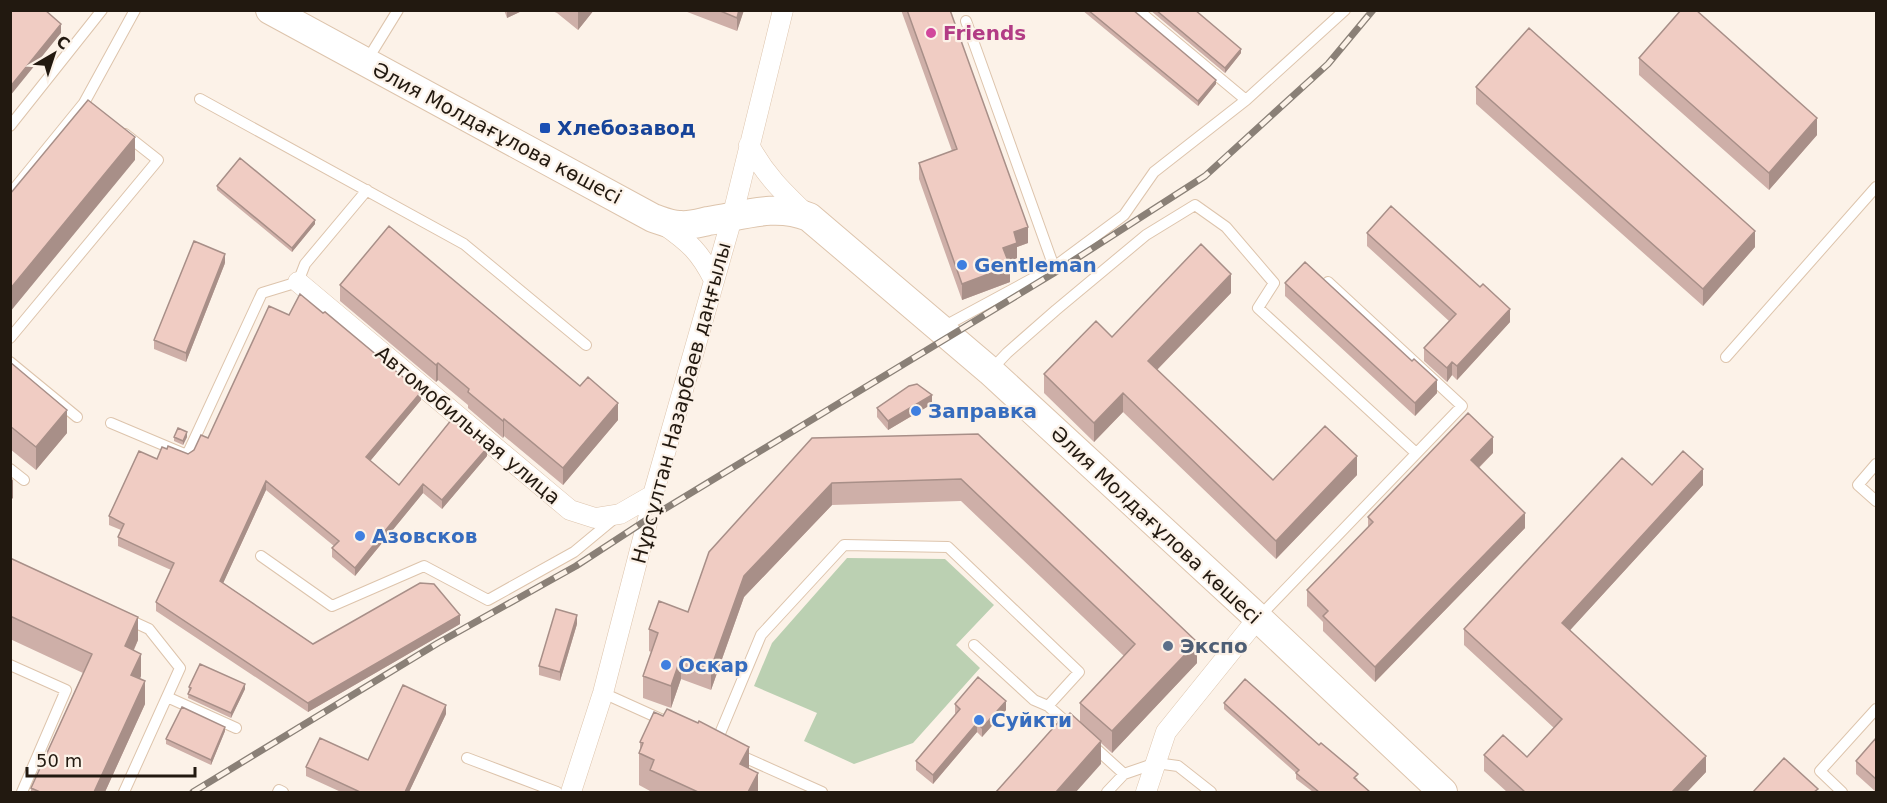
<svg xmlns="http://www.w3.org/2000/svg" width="1887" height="803" viewBox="0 0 1887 803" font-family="'DejaVu Sans',sans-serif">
<rect width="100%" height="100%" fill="#fcf2e8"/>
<path fill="#bbd0b2" d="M847 558 945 559 994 605 956 645 980 668 913 743 854 764 804 741 817 713 754 686 772 643Z"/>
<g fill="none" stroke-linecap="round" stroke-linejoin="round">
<defs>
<path id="service" d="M1138 10 1246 100
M966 21 1054 267
M366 62 398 10
M200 99 464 244 586 345
M10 126 102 10
M10 194 84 103 135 10
M943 327 1054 267 1124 215 1154 172 1246 100 1345 10
M10 338 158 160 125 134
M1726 357 1876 187
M10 362 77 417
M990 371 1007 353 1056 310 1146 235 1195 205 1226 227 1274 283 1258 308 1416 453
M111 423 187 455 262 293 298 282 305 264 367 190
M1876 464 1858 485 1876 501
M10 469 24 480
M261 556 332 606 424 566 488 600 574 552 615 518
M1258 618 1462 406 1328 282
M974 645 1034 700 1048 706
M10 665 66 690 22 792
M603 693 665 721
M167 697 236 728
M716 743 761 635 844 545 948 547 1079 672 1048 706 1072 727
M1092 745 1124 774 1156 763 1178 766 1211 792
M737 754 822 792
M467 758 557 792
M124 792 180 668 149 629 125 618
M278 792 279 790 283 792
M1107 792 1124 774
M1842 792 1820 771 1876 709"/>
<path id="minor" d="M749 145C765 175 783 192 807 215
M663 224C689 242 700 252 714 280
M298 282 570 510 595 518 620 514 653 495
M571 792 603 693 648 519 653 495 732 218 783 10
M1146 792 1166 732 1258 618"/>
<path id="secondary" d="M270 10 653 218C662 221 671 225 680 225 689 226 699 223 708 221 742 216 775 203 809 217L990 371 1258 618 1443 792"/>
</defs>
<use href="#service" stroke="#ddc4ac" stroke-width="12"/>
<use href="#minor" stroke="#ddc4ac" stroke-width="21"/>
<use href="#secondary" stroke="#ddc4ac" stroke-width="30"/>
<use href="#service" stroke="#fff" stroke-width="10"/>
<use href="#minor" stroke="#fff" stroke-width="20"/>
<use href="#secondary" stroke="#fff" stroke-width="28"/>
<defs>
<path id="rail" d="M193 792 438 643 576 566 648 519 1054 273 1205 176 1328 64 1373 10"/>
</defs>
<use href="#rail" stroke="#8a8077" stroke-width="7"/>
<use href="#rail" stroke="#fcf2e8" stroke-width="4.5" stroke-dasharray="14" stroke-linecap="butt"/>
</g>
<path fill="#ceafa8" d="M504 10H524L507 18Z
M550 10H594L578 30 557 13Z
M682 10H744L737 31Z
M901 10H950L1028 243 1017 247V258L1008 262 1010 282 962 300 919 179V163L952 151Z
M1082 10H1133L1216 84 1198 106Z
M1150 10H1195L1241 53 1225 73Z
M1639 58 1817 135 1769 190 1639 75Z
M1476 87 1755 247 1703 306 1476 104Z
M217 186 315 224 292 252 217 190Z
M1367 233 1510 322 1457 380 1452 375 1447 382 1424 361V348L1449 321 1367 246Z
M225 263 186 362 154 349V340Z
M1285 283 1437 393 1415 416 1285 296Z
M340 285 618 420 563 485 504 436 503 438 468 408V405L438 380 436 382 340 301Z
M1231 293 1157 370 1273 480 1357 475 1276 559 1123 412 1094 442 1044 393V374L1112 337Z
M10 362 67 433 36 470 10 449Z
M421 400 370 461 399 485 487 456 442 509 423 493 355 576 332 557V548L334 546 266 490 223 583 313 644 460 624 308 712 156 611V602L171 570 118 546V537L121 530 109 525V516L157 459 167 449 188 454 208 438Z
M932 404 888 430 877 417V408Z
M978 434 1197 663 1112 753 1101 743V764L1064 720 1080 722V703L1124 656 961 501 832 505 744 597 711 690 681 679 671 708 643 698V676L651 652 649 651V629L688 612 812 438Z
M174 437H187L183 445 174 441Z
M1493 453 1479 468 1525 528 1375 682 1323 631V622L1307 606V590L1368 527V517Z
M1652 485H1703L1570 630 1706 772 1687 792H1507L1484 771V755L1527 757 1554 728 1464 645V629Z
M10 558 138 640 134 650 141 676 140 679 145 704 105 792H31V788L83 673 10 639Z
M577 624 560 681 539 675V666Z
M189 687 245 689 231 718 188 698Z
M1224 703 1358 779 1357 780 1370 792H1313L1296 779V773L1224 709Z
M955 704 1006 710 982 737 977 732 933 784 916 770V761L956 714 955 713Z
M446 714 409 792H341L306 776V767L368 760Z
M225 731 211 765 166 744V739Z
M1876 738V792L1856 774V761Z
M640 742 749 768 758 792H650V791L639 785V753L640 750Z"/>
<path fill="#a88f88" d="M507 10H524L507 18Z
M578 10H594L578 30Z
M739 10H744L737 31V18Z
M61 24V33L10 96V87Z
M1241 49V53L1225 73V68Z
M1216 80V84L1198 106V101Z
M1817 118V135L1769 190V173Z
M135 137V160L10 312V289Z
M315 220V224L292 252V248Z
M1028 227V243L1017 247V258L1003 264V248L1014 232Z
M1755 231V247L1703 306V289Z
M225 254V263L186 362V353Z
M1010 266V282L962 300V284Z
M1231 274V293L1148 379V361Z
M1510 309V322L1457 380V366Z
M1452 362V375L1447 382V368Z
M438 363V380L436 382V365Z
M1437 380V393L1415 416V403Z
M421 392V400L366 466V457Z
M1123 393V412L1094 442V423Z
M932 395V404L888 430V421Z
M618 403V420L563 485V468Z
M67 410V433L36 470V447Z
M504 419V436L503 438V421Z
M187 432V437L183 445V441Z
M1493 437V453L1471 475V460Z
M487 448V456L442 509V500Z
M1357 456V475L1276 559V541Z
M1703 469V485L1562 639V623Z
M13 479V498L10 501V483Z
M266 481V490L220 590V581Z
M832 483V505L744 597 711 690V668L744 576Z
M423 484V493L355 576V568Z
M1525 513V528L1375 682V667Z
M460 615V624L308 712V703Z
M577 615V624L560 681V672Z
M138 617V640L125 669V646Z
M1197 642V663L1112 753V731Z
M141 654V676L131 698V675Z
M681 657V679L671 708V686Z
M145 681V704L105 792H94Z
M245 684V689L231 718V713Z
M1006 701V710L982 737V728Z
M446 705V714L409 792H405Z
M977 723V732L933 784V775Z
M225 727V731L211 765V760Z
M1101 741V764L1076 792H1056Z
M749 747V779L740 764Z
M1706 756V772L1687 792H1672Z
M758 773V792H748Z"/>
<path fill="#f0ccc3" stroke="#a88f88" stroke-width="1.5" d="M10 10H45L61 24 10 87Z
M718 10H739L737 18Z
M907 10H950L1028 227 1014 232 1017 243 1003 248 1010 266 962 284 919 163 957 149Z
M1088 10H1133L1216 80 1198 101Z
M1156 10H1195L1241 49 1225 68Z
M1681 10H1696L1817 118 1769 173 1639 58Z
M1529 28 1755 231 1703 289 1476 87Z
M88 100 135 137 10 289V194Z
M240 158 315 220 292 248 217 186Z
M1391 206 1480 287 1483 284 1510 309 1457 366 1452 362 1447 368 1424 348 1456 314 1367 233Z
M389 226 580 386 588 377 618 403 563 468 504 419 503 421 468 392 469 389 438 363 436 365 340 285Z
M194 241 225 254 186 353 154 340Z
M1201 244 1231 274 1148 361 1273 480 1325 426 1357 456 1276 541 1123 393 1094 423 1044 374 1096 321 1112 337Z
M1305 262 1412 361 1414 359 1437 380 1415 403 1285 283Z
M300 294 323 313 325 312 421 392 366 457 399 485 452 419 487 448 442 500 423 484 355 568 332 548 339 541 266 481 220 581 313 644 420 583 434 584 460 615 308 703 156 602 174 563 118 537 124 524 109 516 139 451 157 459 162 447 167 449 168 446 188 454 194 450 201 435 208 438 269 306 289 315Z
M10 362 67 410 36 447 10 426Z
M917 384 932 395 888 421 877 408 909 386Z
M1468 413 1493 437 1471 460 1525 513 1375 667 1323 616 1328 611 1307 590 1373 522 1368 517Z
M178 428 187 432 183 441 174 437Z
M978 434 1197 642 1112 731 1080 703 1135 644 961 479 832 483 744 576 711 668 681 657 671 686 643 676 658 633 649 629 659 601 688 612 709 552 812 438Z
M1683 451 1703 469 1562 623 1706 756 1672 792H1525L1484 755 1503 735 1527 757 1562 719 1464 629 1622 458 1652 485Z
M10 558 138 617 125 646 141 654 131 675 145 681 94 792H40L31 788 92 654 10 616Z
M556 609 577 615 560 672 539 666Z
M200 664 245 684 231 713 188 694 191 688 189 687Z
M978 677 1006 701 982 728 977 723 933 775 916 761 960 709 955 704Z
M1245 679 1319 745 1321 743 1358 774 1354 778 1370 792H1319L1296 773 1299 770 1224 703Z
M403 685 446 705 405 792H360L306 767 320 738 368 760Z
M182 707 225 727 211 760 166 739Z
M667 709 698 723 699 721 749 747 740 764 758 773 748 792H698L650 770 654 760 639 753 643 743 640 742 654 712 663 716Z
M1070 713 1101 741 1056 792H996L1062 718 1064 720Z
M1876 738V779L1856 761Z
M1784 758 1818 789 1814 792H1753Z"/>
<circle fill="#d1479c" stroke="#fcf2e8" stroke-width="2" cx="931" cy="33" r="6"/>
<rect fill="#1a4fb4" stroke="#fcf2e8" stroke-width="2" x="539" y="122" width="12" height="12" rx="3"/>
<g fill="#3f7fe0" stroke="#fcf2e8" stroke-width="2">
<circle cx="962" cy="265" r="6"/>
<circle cx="916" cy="411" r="6"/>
<circle cx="360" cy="536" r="6"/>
<circle cx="666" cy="665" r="6"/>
<circle cx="979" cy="720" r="6"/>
</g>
<circle fill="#5c6f8a" stroke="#fcf2e8" stroke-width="2" cx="1168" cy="646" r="6"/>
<g text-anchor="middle" stroke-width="4.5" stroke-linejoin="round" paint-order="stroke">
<g font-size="20" font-weight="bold" fill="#b23c85" stroke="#fcf2e8" text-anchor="start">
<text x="943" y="40">Friends</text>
</g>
<g font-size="20" font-weight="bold" fill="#164399" stroke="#fcf2e8" text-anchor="start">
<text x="557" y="135">Хлебозавод</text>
</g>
<g font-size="20" fill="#221910" stroke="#fcf2e8">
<text transform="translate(497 133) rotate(28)" y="7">Әлия Молдағұлова көшесі</text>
<text transform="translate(681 403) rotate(-75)" y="7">Нұрсұлтан Назарбаев даңғылы</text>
<text transform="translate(468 425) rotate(40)" y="7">Автомобильная улица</text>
<text transform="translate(1156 525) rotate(43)" y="7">Әлия Молдағұлова көшесі</text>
</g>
<g font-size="20" font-weight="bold" fill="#366cbe" stroke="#fcf2e8" text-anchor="start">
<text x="974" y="272">Gentleman</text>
<text x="928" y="418">Заправка</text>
<text x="372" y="543">Азовсков</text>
<text x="678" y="672">Оскар</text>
<text x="991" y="727">Суйкти</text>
</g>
<g font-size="20" font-weight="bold" fill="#4e5e75" stroke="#fcf2e8" text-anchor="start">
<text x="1180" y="653">Экспо</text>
</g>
</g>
<rect width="1887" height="803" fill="none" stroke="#221910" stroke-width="24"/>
<g transform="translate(54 54) rotate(39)" stroke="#fcf2e8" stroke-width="4.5" paint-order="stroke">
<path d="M0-4.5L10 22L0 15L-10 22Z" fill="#221910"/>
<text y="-9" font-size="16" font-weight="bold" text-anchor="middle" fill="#221910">С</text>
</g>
<path d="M27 767v9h168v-9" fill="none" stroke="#221910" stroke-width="3"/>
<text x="36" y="767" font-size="18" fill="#221910" stroke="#fcf2e8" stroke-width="4.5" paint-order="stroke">50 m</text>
</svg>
